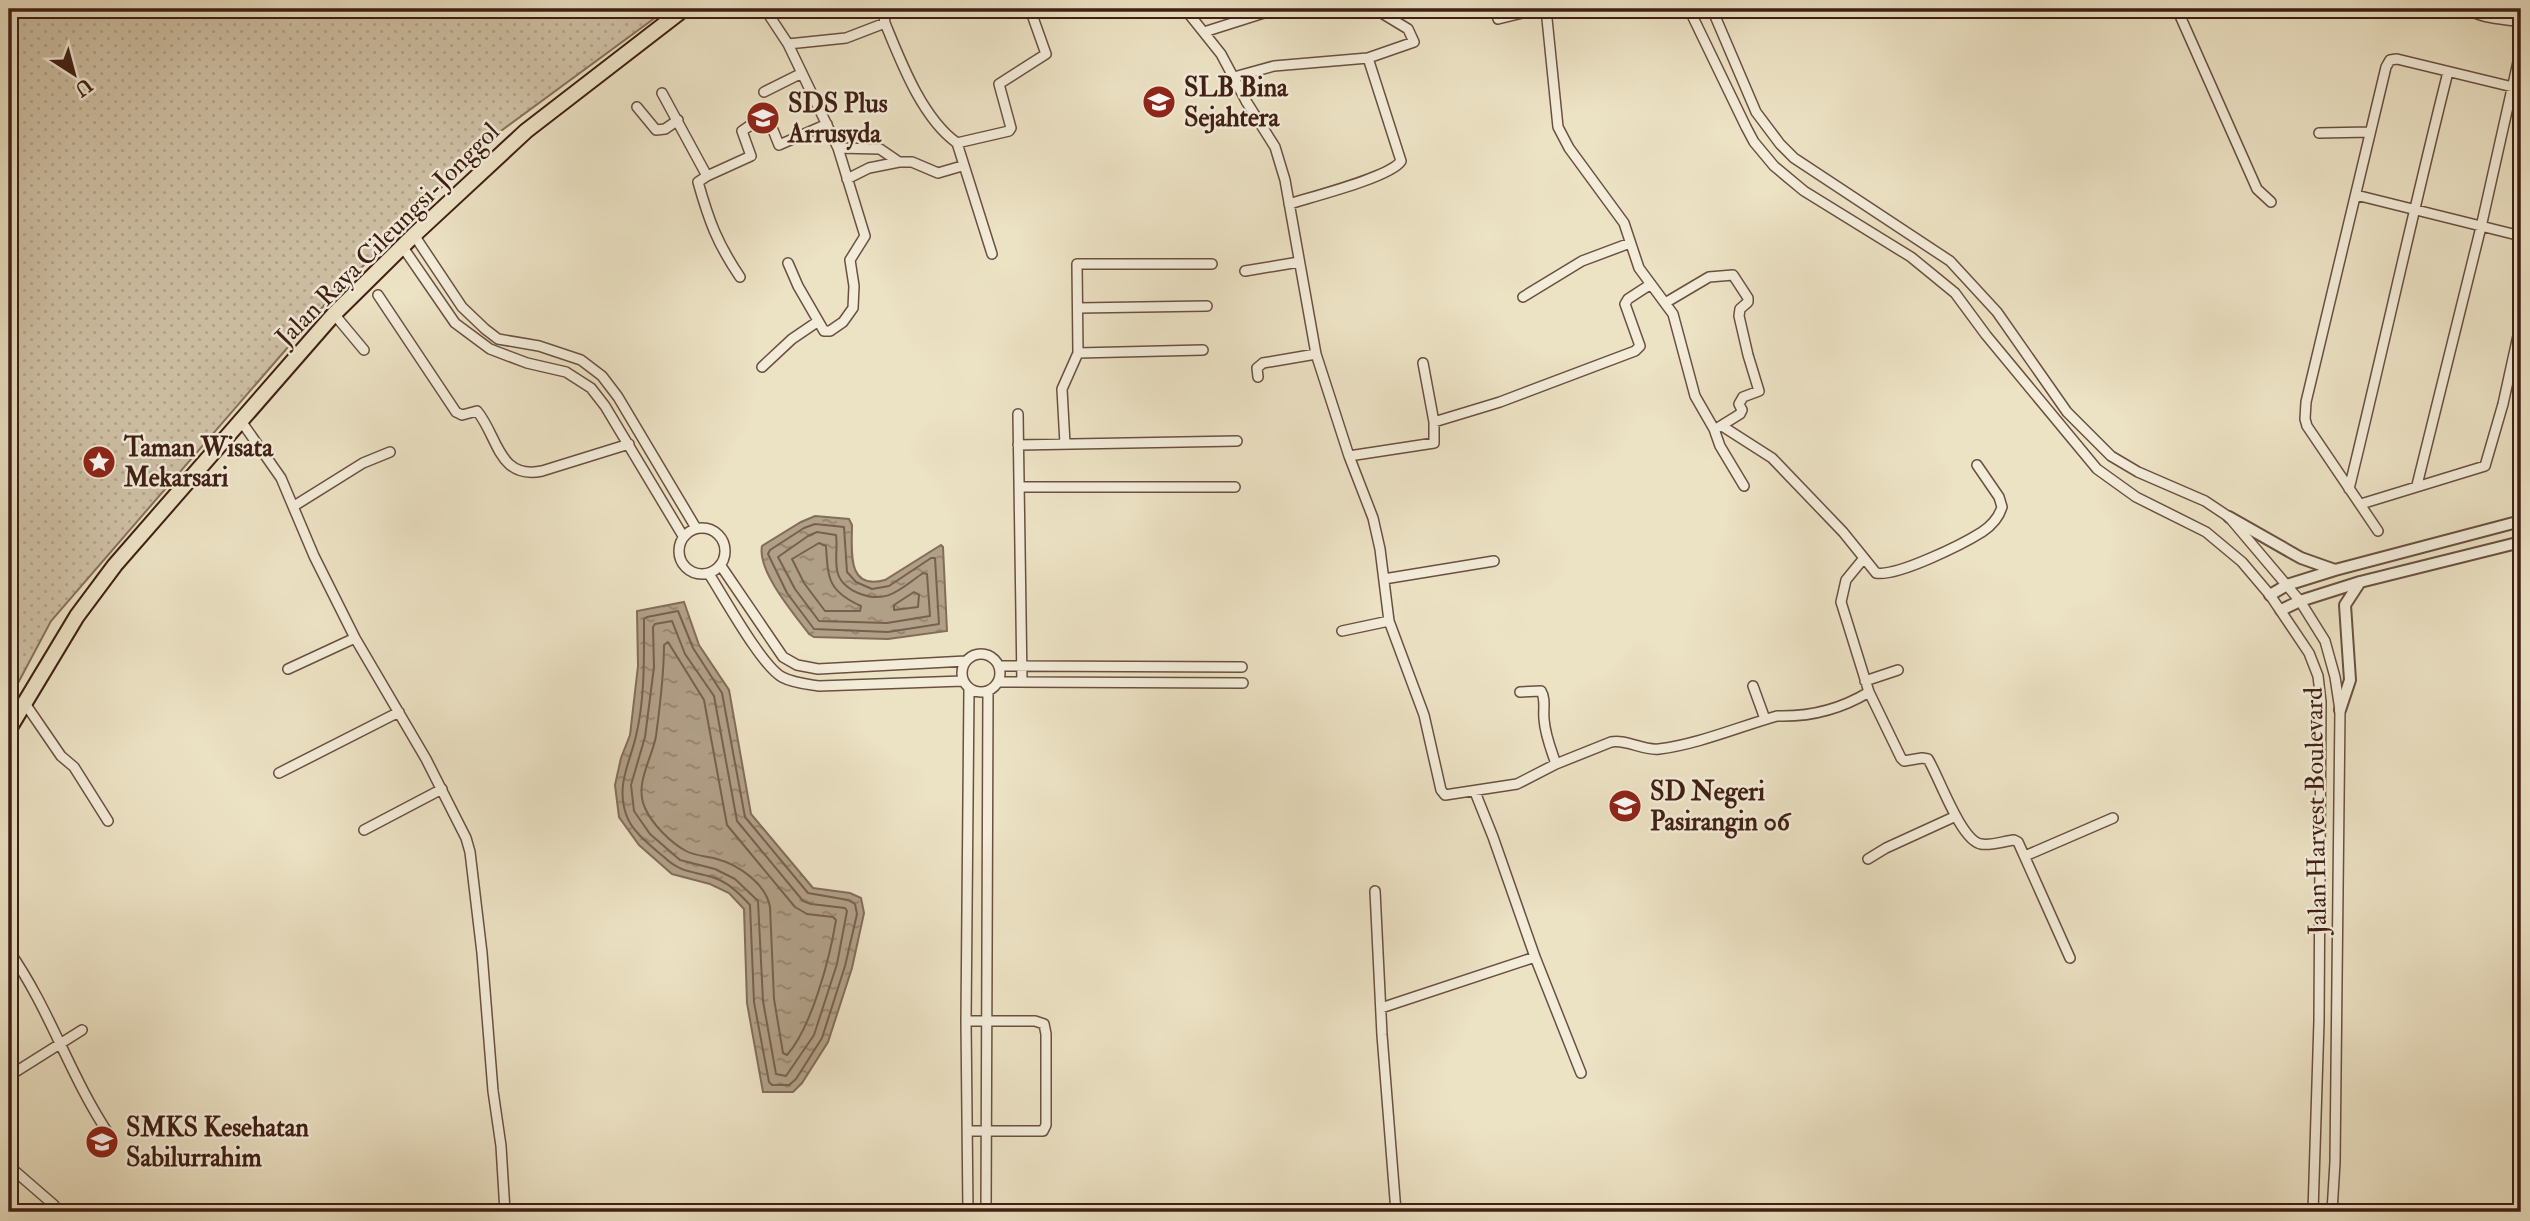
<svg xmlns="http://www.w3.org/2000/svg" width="2530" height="1221" viewBox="0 0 2530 1221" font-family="'IM FELL Double Pica',serif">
<defs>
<pattern id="grass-dots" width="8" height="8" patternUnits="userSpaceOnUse" patternTransform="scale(1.75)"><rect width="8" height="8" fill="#cfc1a6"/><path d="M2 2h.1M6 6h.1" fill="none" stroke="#b3a58e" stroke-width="1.8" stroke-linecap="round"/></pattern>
<pattern id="water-ripples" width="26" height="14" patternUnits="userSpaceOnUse" patternTransform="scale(1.75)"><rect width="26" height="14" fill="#b1a088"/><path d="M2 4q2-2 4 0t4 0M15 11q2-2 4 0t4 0" fill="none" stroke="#91826e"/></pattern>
</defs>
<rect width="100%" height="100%" fill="#ece2c4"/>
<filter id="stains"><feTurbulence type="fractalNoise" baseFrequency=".00286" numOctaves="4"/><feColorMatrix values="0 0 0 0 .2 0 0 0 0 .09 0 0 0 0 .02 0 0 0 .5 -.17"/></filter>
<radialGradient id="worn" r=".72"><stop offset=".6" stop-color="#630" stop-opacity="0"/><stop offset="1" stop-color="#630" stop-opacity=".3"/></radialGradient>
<path fill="url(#grass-dots)" stroke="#87705d" stroke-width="2" d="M9 9H667L490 139 327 302 51 621 9 700Z"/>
<path fill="url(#water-ripples)" stroke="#836c5a" stroke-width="2" d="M815 516 849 519 852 525C852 550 846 591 885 580L941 545 943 547 947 631 888 639 814 637 809 634C794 614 757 571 762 546L801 522Z
M684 602 699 645 729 690 751 814 813 888 850 893 861 898 864 913 852 968 828 1042 802 1083 793 1092H763L747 1003 744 909 729 893 710 884 672 874 639 845 619 817 615 785 621 758 630 735 638 666 637 611Z"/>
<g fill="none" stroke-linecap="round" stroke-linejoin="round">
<path stroke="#78604e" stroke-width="2" d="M815 524 844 527 847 572 856 582 872 589 889 586 931 558H935L939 624 888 632 814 629 787 593 768 554 770 550 804 528Z
M817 532 836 535C838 547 834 562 838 574 841 583 850 590 858 593 887 605 900 589 923 573L927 574 930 616 887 623 819 621 795 589 778 557 808 536Z
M819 543 826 546C828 579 828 591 861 606L860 611H825L804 583 792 559Z
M914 592 919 595 918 607 894 610V605Z
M678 611 693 648 722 693 745 817 808 893 848 900 855 904 857 914 845 966 822 1038 796 1079 789 1085H772L769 1082 754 1002 750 905C739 893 728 882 712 877 692 871 681 873 664 857 651 846 631 831 626 814 616 785 630 762 636 736 645 698 644 658 644 619L647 617Z
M672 621 685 654 714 696 737 821 803 901 811 904 845 908 847 911 837 964 814 1035 786 1076 776 1074 763 1001 758 901 735 879 715 869 680 860 650 834 634 811 631 785 645 737 654 667 653 627 655 624Z
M668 642 704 700 727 825 795 907 807 914 833 917 836 920C830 957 812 1027 787 1055L783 1053 774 999 770 907C766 884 739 865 717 859 707 856 695 856 686 851 671 843 652 824 645 808 634 784 652 759 656 736 660 706 664 675 664 645Z"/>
<defs>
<path id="minor" d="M765 9 788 44 838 148 865 236 850 260 854 286 853 308 843 322 830 331H824L798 286 788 263
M1185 9 1221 54 1246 101 1275 147 1285 180 1316 354 1349 456 1373 518 1380 549 1389 621 1424 715 1441 790 1445 795 1517 784 1556 764 1611 742C1627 739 1643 751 1659 749 1699 744 1738 727 1777 716 1809 717 1841 709 1869 692L1841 602 1846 580 1864 558 1843 532 1772 458 1722 426
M1546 9 1558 127 1569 148 1624 223 1639 268 1673 314 1695 396 1714 429 1720 446 1744 486
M1689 9 1746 127 1754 142 1774 166 1804 191 1911 257 1955 293 1986 335 2097 469 2136 497 2206 532 2242 562 2270 595 2309 653 2318 676 2321 702 2319 1021 2313 1212
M1712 9 1756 112 1780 144 1794 158 1950 261 1997 312 2067 412 2111 456 2138 472 2205 501 2229 517 2300 601 2325 641 2335 677 2340 710 2335 1162 2332 1212
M2177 9 2257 189 2271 202
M2468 9C2481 19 2505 19 2521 22
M1498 19 1538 9
M885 23 884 16 888 9
M1204 32 1267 12
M788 44 846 38 885 23C901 62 922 118 957 143L992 254
M1234 77 1274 66 1368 58 1414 42 1408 29 1375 9
M764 92 802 73
M662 93 707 176 751 156 742 131 764 116 769 120 779 145 827 124
M637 107 656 130 665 129 678 120
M2319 133 2370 132
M957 143 1009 131 1011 128 999 84 1046 54 1030 9
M838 148 880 149 899 162H912L938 173 962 166
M707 176 698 182C709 221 717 243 740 277
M847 179 869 168 899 162
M2356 195 2521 236
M1289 204C1311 197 1391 177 1401 161L1368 58
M414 235 462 307 485 329 498 339 539 346 581 360 602 376 618 397 696 528
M402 246 455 323 490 349 527 363 566 372 591 388 605 406 683 536
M1245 271 1299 262
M378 295 456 412 462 415 477 411C498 436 498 480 542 471L629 444
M1523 297 1582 261 1630 243
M1665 303 1709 277 1733 275 1748 298V302L1740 309 1739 316 1748 355 1759 391 1743 397 1739 404 1742 410 1740 414 1719 427
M1078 308 1207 306
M334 314 364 350
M1078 353 1203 350
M762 367 792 339 817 322
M1258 377 1257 368 1263 363 1316 354
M1018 414 1022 682
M241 421 281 478 314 556 355 638 426 759 466 838 470 852 482 953 493 1091 501 1146 505 1212
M1434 422 1500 402 1635 351 1640 346 1625 304 1628 299 1651 284
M1065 444 1062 389 1078 353 1077 264H1212
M1018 445 1237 441
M1349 456 1434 443V422L1423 363
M2417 485 2481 227 2518 62
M1019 487H1235
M2349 489C2383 350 2413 211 2448 72
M2361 504 2485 466 2503 404 2521 322
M294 506 363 463 390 452
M679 551a23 23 0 1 1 46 0a23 23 0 1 1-46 0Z
M2378 531 2307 426 2305 419 2306 402 2386 67 2390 60 2397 59 2521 89
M1864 558 1876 573C1897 577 1963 544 1982 532 1991 526 1999 517 2002 507L1999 497 1977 465
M721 566 783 657 797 665 818 669 966 661
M709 574C724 597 761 665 782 677 793 683 806 684 819 686L963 681
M1384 579 1494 561
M1342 631 1389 621
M962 673a19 19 0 1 1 38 0a19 19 0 1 1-38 0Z
M999 666 1242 667
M288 669 355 638
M1865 681 1898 670
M998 682 1243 683
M1753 686 1765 719
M1520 692 1541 691C1546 699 1543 709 1544 719 1545 735 1551 749 1556 764
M1869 692 1901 758 1904 761 1922 758 1928 759C1939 777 1961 841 1981 844 1991 846 2004 841 2014 840L2018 842 2070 958
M24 702 61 756 74 767 108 821
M279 773 399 712
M1475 792 1493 837 1535 957 1581 1073
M364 830 442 789
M2025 856 2113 818
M1868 859 1886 848 1956 816
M1375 891 1382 1035 1396 1212
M9 951C50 1009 70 1077 110 1136
M1381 1008 1535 957
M966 1021H1035L1044 1024 1046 1034V1125L1043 1131H967
M9 1076 82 1030
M9 1166 54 1205
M968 1212 966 1021 969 689
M986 1212 988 692"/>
<path id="tertiary" d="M2229 517 2301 558 2335 570
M2270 595 2287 585 2335 570 2521 521
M2281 610 2300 601 2360 582 2521 542
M2340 710 2350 680 2345 605 2360 582"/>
<path id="primary" d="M9 729 77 616 115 565 334 314 414 235 526 131 684 9"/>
</defs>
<use href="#minor" stroke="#6a5040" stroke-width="12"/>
<use href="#tertiary" stroke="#6a5040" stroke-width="14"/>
<use href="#primary" stroke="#3f1f14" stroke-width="18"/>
<use href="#minor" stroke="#f3ecd9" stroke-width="9"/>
<use href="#tertiary" stroke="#f3ecd9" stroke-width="10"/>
<use href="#primary" stroke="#ece2c4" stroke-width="14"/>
</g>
<defs>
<symbol id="school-disc" viewBox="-11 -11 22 22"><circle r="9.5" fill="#8f2418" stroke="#f3ecd9"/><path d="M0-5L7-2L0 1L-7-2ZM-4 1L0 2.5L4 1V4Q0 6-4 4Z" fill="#fff"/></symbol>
<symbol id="sight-disc" viewBox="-11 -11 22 22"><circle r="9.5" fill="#8f2418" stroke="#f3ecd9"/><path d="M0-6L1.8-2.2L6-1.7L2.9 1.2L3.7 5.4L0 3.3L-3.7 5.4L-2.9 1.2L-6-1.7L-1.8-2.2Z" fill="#fff"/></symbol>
</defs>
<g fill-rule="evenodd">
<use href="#school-disc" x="1140" y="83" width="38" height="38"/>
<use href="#school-disc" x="744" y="99" width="38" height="38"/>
<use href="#sight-disc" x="80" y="443" width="38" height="38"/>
<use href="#school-disc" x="1606" y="787" width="38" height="38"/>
<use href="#school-disc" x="83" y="1123" width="38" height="38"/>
</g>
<g text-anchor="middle" stroke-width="5" stroke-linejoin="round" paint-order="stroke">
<g font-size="26" font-weight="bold" fill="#3f1f14" stroke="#f3ecd9" text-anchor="start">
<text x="1184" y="96">SLB Bina<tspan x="1184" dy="30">Sejahtera</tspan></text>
<text x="788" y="112">SDS Plus<tspan x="788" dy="30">Arrusyda</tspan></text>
<text x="124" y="456">Taman Wisata<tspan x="124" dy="30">Mekarsari</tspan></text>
<text x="1650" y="800">SD Negeri<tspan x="1650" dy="30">Pasirangin 06</tspan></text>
<text x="126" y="1136">SMKS Kesehatan<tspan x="126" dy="30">Sabilurrahim</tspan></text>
</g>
<g font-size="26" fill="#3f1f14" stroke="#f3ecd9">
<text transform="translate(387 234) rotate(-45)" y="9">Jalan Raya Cileungsi-Jonggol</text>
<text transform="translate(2315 811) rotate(-91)" y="9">Jalan Harvest Boulevard</text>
</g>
</g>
<rect width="2530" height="1221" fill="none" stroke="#ece2c4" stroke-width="35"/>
<rect x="10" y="10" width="2509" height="1200" fill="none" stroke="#3f1f14" stroke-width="3.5"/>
<rect x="18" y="18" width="2495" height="1186" fill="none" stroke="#3f1f14" stroke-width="2"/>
<g transform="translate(74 74) rotate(144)" stroke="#f3ecd9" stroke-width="5" paint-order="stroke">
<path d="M0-5L12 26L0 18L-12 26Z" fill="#3f1f14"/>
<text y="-10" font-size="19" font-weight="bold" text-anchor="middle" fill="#3f1f14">U</text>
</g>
<rect width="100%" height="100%" filter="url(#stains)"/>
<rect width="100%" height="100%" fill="url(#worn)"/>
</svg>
